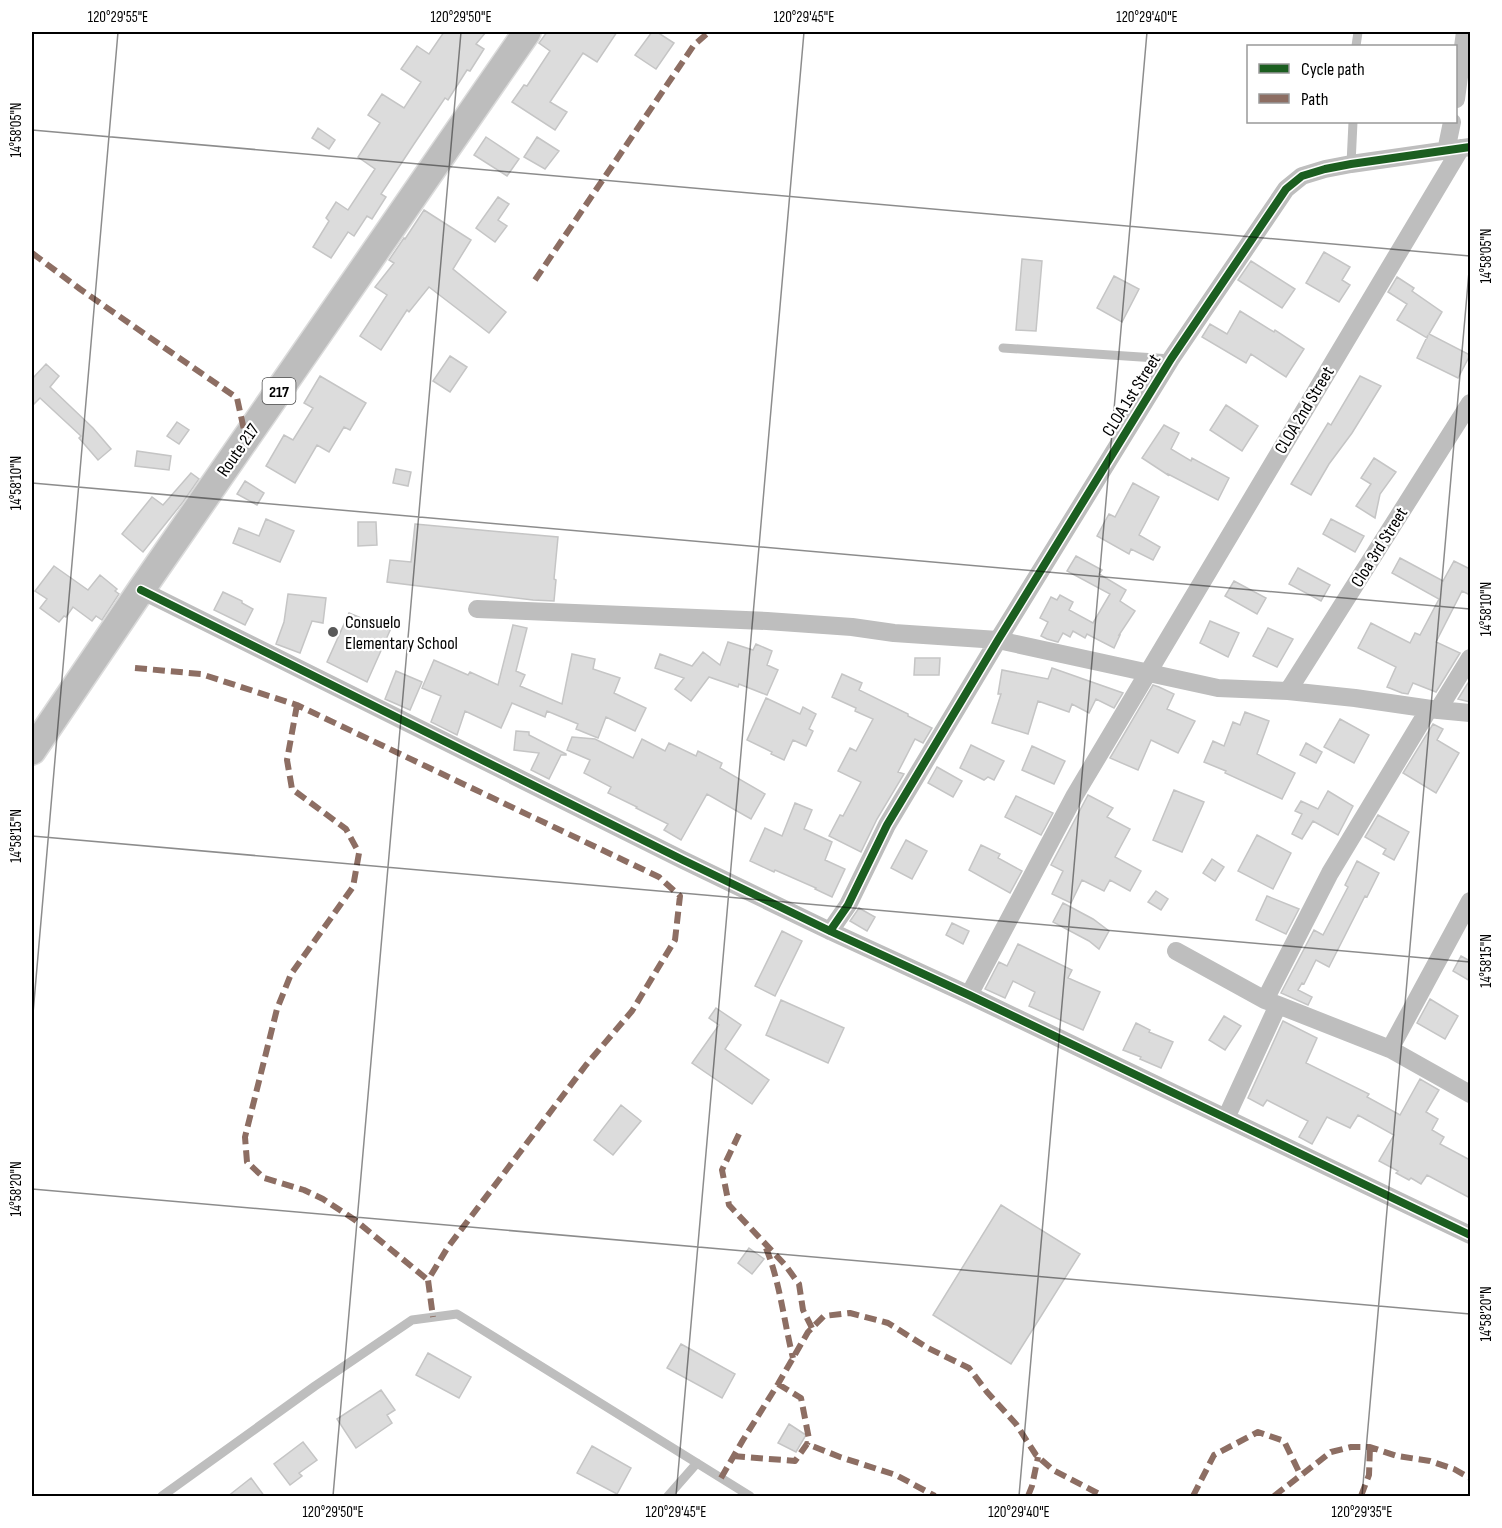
<svg xmlns="http://www.w3.org/2000/svg" width="1502" height="1528" viewBox="0 0 1502 1528" font-family="'Sofia Sans Condensed',sans-serif">
<rect width="100%" height="100%" fill="#fff"/>
<path fill="#dcdcdc" stroke="#c5c5c5" stroke-width="1.5" d="M444 32H486L476 44 484 49 470 71 467 70 448 100 445 98 414 144 381 194 386 197 372 219 367 216 354 236 348 232 331 258 313 247 329 221 326 218 336 202 348 210 375 169 358 157 380 123 368 115 382 94 404 108 421 82 401 69 417 46 429 54Z
M547 32H617L597 62 583 53 550 102 567 112 555 130 512 102 524 85 527 86 550 51 539 43Z
M652 32H657L674 43 656 69 635 55Z
M318 128 335 140 329 149 312 138Z
M486 137 519 159 507 176 474 155Z
M537 137 559 151 545 169 524 157Z
M498 197 509 204 498 220 507 226 495 242 476 228Z
M424 210 471 240 453 269 506 312 489 333 429 287 409 312 407 310 381 350 360 336 387 295 375 287 394 263 389 260 404 238 405 239Z
M1324 252 1350 267 1342 280 1350 285 1339 302 1306 283Z
M1022 259 1042 261 1036 331 1016 330Z
M1251 261 1295 289 1282 308 1238 280Z
M1114 276 1139 289 1122 322 1097 308Z
M1397 277 1414 288 1412 291 1442 312 1429 334 1470 355 1458 378 1417 358 1428 335 1427 338 1397 320 1407 304 1388 292Z
M1240 311 1274 332 1275 330 1304 349 1286 377 1251 354 1246 363 1202 337 1210 324 1227 334Z
M450 356 467 367 450 392 433 381Z
M46 364 59 376 50 387 93 428 111 449 98 460 79 438 81 436 40 398 32 406V379Z
M320 376 366 403 350 430 344 427 329 452 317 445 295 483 266 466 284 435 293 440 313 408 304 403Z
M1360 376 1381 386 1352 433 1329 464 1311 495 1291 484 1328 423 1331 425Z
M1226 405 1258 426 1242 451 1210 430Z
M177 422 189 430 179 444 167 436Z
M1164 425 1179 433 1171 449 1191 461 1192 458 1229 478 1218 500 1168 474V475L1142 458Z
M137 451 171 456 169 470 135 466Z
M1374 458 1396 472 1380 494 1375 518 1356 506 1371 484 1361 478Z
M396 469 411 472 408 486 393 483Z
M191 473 199 479 183 502 143 552 122 534 152 497 163 505Z
M245 481 264 493 257 505 237 494Z
M1133 483 1159 497 1139 535 1160 547 1153 560 1131 549 1129 554 1097 536 1109 514 1115 517Z
M266 519 294 531 280 562 233 543 239 528 259 536Z
M1331 519 1364 536 1355 552 1323 534Z
M358 522H376L377 545 358 546Z
M415 524 558 537 554 579 556 580 554 601 533 600 387 582 390 560 411 562Z
M1076 556 1102 570 1099 574 1126 590 1120 601 1135 611 1119 635H1120L1114 648 1087 634 1085 638 1073 631 1070 637 1063 633 1058 642 1047 639 1041 636 1048 622 1040 618 1051 597 1057 600 1060 595 1073 602 1069 610 1093 623 1110 594 1067 571Z
M1400 558 1443 581 1454 561 1470 569V595L1462 591 1436 642 1460 653 1436 692 1413 683 1408 694 1402 693 1387 687 1396 667 1358 648 1371 623 1410 643 1415 633 1420 635 1439 599 1392 573Z
M54 566 88 590 100 575 117 589 115 591 119 594 102 620 96 616 92 621 73 607 66 617 64 616 59 622 40 608 47 599 35 591Z
M1298 568 1330 585 1321 601 1289 584Z
M1234 581 1266 598 1257 614 1225 596Z
M223 592 242 601V603L253 609 245 625 214 610Z
M288 594 326 598 323 623 312 621 300 653 276 644 284 622Z
M349 613 373 623 375 619 392 626 367 682 327 662Z
M1210 621 1239 633 1228 657 1200 643Z
M513 625 527 628 516 671 525 675 520 686 562 704 572 654 595 659 593 669 620 678 614 693 646 708 635 731 606 717 598 738 576 729 578 724 547 711 545 717 512 703 501 728 465 711 457 735 431 722 441 696 422 688 434 660 468 675 470 672 498 685Z
M1268 628 1293 639 1277 667 1253 656Z
M728 642 753 650 756 644 772 651 767 665 778 670 767 695 739 684 738 687 709 677 691 701 675 689 684 678 655 668 660 654 692 666 703 652 720 665Z
M915 658H940L939 675H914Z
M1052 668 1123 693 1114 708 1096 699 1089 713 1072 704 1069 712 1038 701 1028 734 992 723 1001 694H998L1002 670 1048 679Z
M396 671 422 682 410 710 385 699Z
M842 674 862 683 859 690 908 714V716L932 728 923 743 915 739 898 772 904 774 877 819 861 852 829 836 840 815 843 816 861 782 838 771 850 748 856 751 873 719 855 711 856 708 832 697Z
M1468 683H1470V702L1458 699Z
M1153 685 1159 687 1174 694 1167 709 1195 721 1178 753 1151 740 1138 770 1110 758Z
M766 698 800 714 803 707 816 714 809 729 813 731 806 746 793 740 784 760 771 754 772 752 747 740Z
M1245 712 1269 721 1257 754 1295 773 1282 799 1225 773 1226 771 1204 762 1213 741 1224 746 1233 722 1240 725Z
M1340 719 1369 735 1354 763 1324 747Z
M1433 724 1443 729 1437 740 1459 753 1436 793 1403 773Z
M516 731 529 732V735L566 754V755H561L549 779 531 770 539 753 514 750Z
M572 737 595 739 633 758 642 739 665 751 669 743 696 756 698 751 722 763 720 768 765 794 751 819 707 794 681 840 664 830 668 824 636 808 637 807 608 793 611 787 584 773 590 760 567 750Z
M1306 743 1322 752 1316 763 1300 755Z
M971 745 1004 761 994 780 988 777 984 780 960 768Z
M1032 746 1065 761 1054 784 1022 770Z
M937 767 962 781 953 797 928 783Z
M1174 790 1204 802 1182 852 1153 840Z
M1328 791 1353 806 1338 835 1313 821 1302 839 1292 834 1302 814 1295 811 1301 801 1318 809Z
M1088 795 1113 808 1107 817 1130 829 1115 857 1141 871 1130 891 1110 880 1104 891 1082 880 1071 903 1052 894 1063 871 1051 865Z
M1016 796 1053 813 1041 835 1005 817Z
M795 803 812 810 804 829 832 842 825 860 845 869 832 897 815 889 816 888 775 870 774 872 750 861 765 828 782 836Z
M1378 815 1409 832 1394 860 1383 854 1386 849 1365 837Z
M1257 835 1291 853 1273 889 1238 871Z
M906 840 927 851 912 879 891 868Z
M981 845 1000 854 998 858 1022 871 1010 893 969 870Z
M1212 859 1224 867 1215 881 1203 873Z
M1357 861 1379 873 1367 897 1365 896 1329 967 1316 960 1304 984 1302 983 1298 990 1312 997 1308 1005 1281 993 1314 930 1323 935 1348 887 1345 885Z
M1156 891 1168 899 1161 910 1148 902Z
M1267 896 1299 909 1286 934 1256 920Z
M1063 903 1093 919 1109 931 1099 949 1089 941 1053 922Z
M859 908 875 917 867 931 850 921Z
M952 923 969 931 963 944 946 935Z
M782 931 802 941 775 996 755 986Z
M1018 944 1072 970 1068 978 1100 992 1083 1030 1029 1006 1035 992 1013 981 1005 998 985 989 999 962 1007 966Z
M1461 956 1470 961V981L1453 971Z
M1430 999 1458 1016 1445 1039 1417 1023Z
M781 1000 844 1028 828 1063 766 1035Z
M716 1008 741 1025 725 1049 769 1080 752 1104 692 1063 719 1025 709 1018Z
M1224 1016 1241 1026 1225 1050 1209 1040Z
M1283 1021 1317 1038 1306 1063 1369 1094 1367 1097 1400 1115 1420 1079 1439 1090 1426 1112 1438 1119 1432 1130 1444 1137 1440 1144 1470 1160V1198L1427 1175 1421 1184 1411 1178 1409 1180 1396 1173 1398 1171 1379 1161 1394 1135 1358 1115 1350 1128 1327 1117 1312 1144 1299 1137 1308 1121 1267 1100 1263 1106 1248 1098Z
M1136 1023 1150 1030 1149 1032 1173 1042 1161 1068 1140 1059 1141 1057 1123 1050Z
M621 1105 641 1121 613 1155 594 1140Z
M1001 1205 1080 1254 1011 1364 933 1315Z
M749 1248 764 1259 752 1274 738 1263Z
M681 1344 735 1374 722 1398 667 1368Z
M428 1353 471 1377 459 1398 416 1375Z
M381 1390 395 1410 387 1415 392 1423 356 1448 337 1419Z
M789 1424 806 1435 796 1452 778 1443Z
M303 1442 317 1460 299 1473 302 1476 290 1485 274 1464Z
M592 1446 631 1468 617 1494 577 1473Z
M251 1478 265 1497H227Z"/>
<g fill="none" stroke-linecap="round" stroke-linejoin="round">
<defs>
<path id="primary" d="M32 751 141 590 527 32"/>
</defs>
<use href="#primary" stroke="#dbdbdb" stroke-width="30"/>
<path stroke="#bebebe" stroke-width="9" d="M1356 46 1358 32
M1351 164 1353 122
M1003 348 1171 359
M162 1496 315 1386 412 1320 457 1314 750 1496
M668 1496 697 1463"/>
<path stroke="#bebebe" stroke-width="18" d="M1456 99 1465 32
M1446 151 1452 122
M141 590 683 860 830 931 969 995 1470 1235
M477 609 767 621 852 627 894 633 998 640 1218 688 1288 691 1355 698 1438 710 1470 713
M1288 691 1470 403
M1438 710 1470 658
M830 931 848 905 887 825 998 640 1171 359 1286 189 1302 176 1325 169 1351 164 1470 147
M1176 951 1265 1000 1278 1005 1226 1118
M969 995 1075 795 1461 148
M1265 1000 1330 873 1429 709
M1278 1005 1390 1049 1470 1094
M1390 1049 1470 901"/>
<use href="#primary" stroke="#bdbdbd" stroke-width="27"/>
<path stroke="#8d6e63" stroke-width="6" stroke-dasharray="12 6" stroke-linecap="butt" d="M32 253 80 289 237 398 246 439
M535 280 694 45 709 32
M135 668 201 674 297 705 659 877 680 896 675 940 632 1011 586 1065 448 1247 428 1280 433 1317
M297 705 287 760 292 789 346 829 359 853 353 887 291 974 277 1009 245 1137 247 1162 264 1178 304 1190 323 1199 355 1220 428 1280
M739 1134 722 1170 729 1205 786 1266 799 1284 803 1310 812 1328
M766 1248C780 1282 784 1322 793 1358
M778 1384 801 1398 809 1439 807 1444
M733 1456 795 1461 807 1444 840 1457 896 1475 935 1496
M721 1478 743 1440 778 1384 808 1332 824 1316 850 1313 888 1323 928 1348 969 1368 987 1392 1016 1424 1036 1455 1053 1470 1103 1496
M1028 1496 1032 1486 1038 1457
M1193 1496 1214 1455 1258 1432 1284 1441 1301 1476
M1274 1496 1331 1452 1351 1447H1370L1397 1456 1430 1461 1454 1469 1470 1478
M1361 1496 1369 1475 1370 1447"/>
<defs>
<path id="cycleway" d="M141 590 683 860 830 931 969 995 1470 1235
M830 931 848 905 887 825 998 640 1171 359 1286 189 1302 176 1325 169 1351 164 1470 147"/>
</defs>
<use href="#cycleway" stroke="#fff" stroke-width="11"/>
<use href="#cycleway" stroke="#1b5e20" stroke-width="8"/>
</g>
<path fill="none" stroke="#000" stroke-width="1.5" stroke-opacity="0.45" d="M32 130 1470 256M32 483 1470 609M32 836 1470 962M32 1025 118 32M32 1189 1470 1314M333 1496 461 32M676 1496 804 32M1019 1496 1147 32M1362 1496 1470 260"/>
<circle fill="#595959" stroke="#fff" stroke-width="2" cx="333" cy="632" r="6"/>
<g text-anchor="middle" stroke-width="4.5" stroke-linejoin="round" paint-order="stroke">
<rect fill="#fff" stroke="#4c4c4c" stroke-width="1.5" x="262.5" y="378" width="33" height="26" rx="4.5"/>
<g font-size="16" font-weight="bold" fill="#000">
<text x="279" y="397">217</text>
</g>
<g font-size="18" fill="#000" stroke="#fff">
<text transform="translate(1131 395) rotate(-58)" y="6">CLOA 1st Street</text>
<text transform="translate(1304 410) rotate(-59)" y="6">CLOA 2nd Street</text>
<text transform="translate(238 450) rotate(-55)" y="6">Route 217</text>
<text transform="translate(1379 547) rotate(-58)" y="6">Cloa 3rd Street</text>
</g>
<g font-size="18" fill="#000" stroke="#fff" text-anchor="start">
<text x="345" y="628">Consuelo<tspan x="345" dy="21">Elementary School</tspan></text>
</g>
</g>
<rect width="1502" height="1528" fill="none" stroke="#ffffff" stroke-width="66"/>
<rect x="1247" y="45" width="210" height="78" fill="#ffffff" stroke="#999999" stroke-width="1.5"/>
<rect x="1259" y="64" width="30" height="9" fill="#1b5e20" stroke="#999999" stroke-width="1.5"/>
<text x="1301" y="75" font-size="18" fill="#000000">Cycle path</text>
<rect x="1259" y="94" width="30" height="9" fill="#8d6e63" stroke="#999999" stroke-width="1.5"/>
<text x="1301" y="105" font-size="18" fill="#000000">Path</text>
<rect x="33" y="33" width="1436" height="1462" fill="none" stroke="#000" stroke-width="2"/>
<g font-size="15" text-anchor="middle" fill="#000">
<text x="118" y="22">120°29'55"E</text>
<text x="461" y="22">120°29'50"E</text>
<text x="804" y="22">120°29'45"E</text>
<text x="1147" y="22">120°29'40"E</text>
<text transform="translate(16 130) rotate(-90)" y="5">14°58'05"N</text>
<text transform="translate(1486 256) rotate(-90)" y="5">14°58'05"N</text>
<text transform="translate(16 483) rotate(-90)" y="5">14°58'10"N</text>
<text transform="translate(1486 609) rotate(-90)" y="5">14°58'10"N</text>
<text transform="translate(16 836) rotate(-90)" y="5">14°58'15"N</text>
<text transform="translate(1486 961) rotate(-90)" y="5">14°58'15"N</text>
<text transform="translate(16 1189) rotate(-90)" y="5">14°58'20"N</text>
<text transform="translate(1486 1314) rotate(-90)" y="5">14°58'20"N</text>
<text x="333" y="1517">120°29'50"E</text>
<text x="676" y="1517">120°29'45"E</text>
<text x="1019" y="1517">120°29'40"E</text>
<text x="1362" y="1517">120°29'35"E</text>
</g>
</svg>
